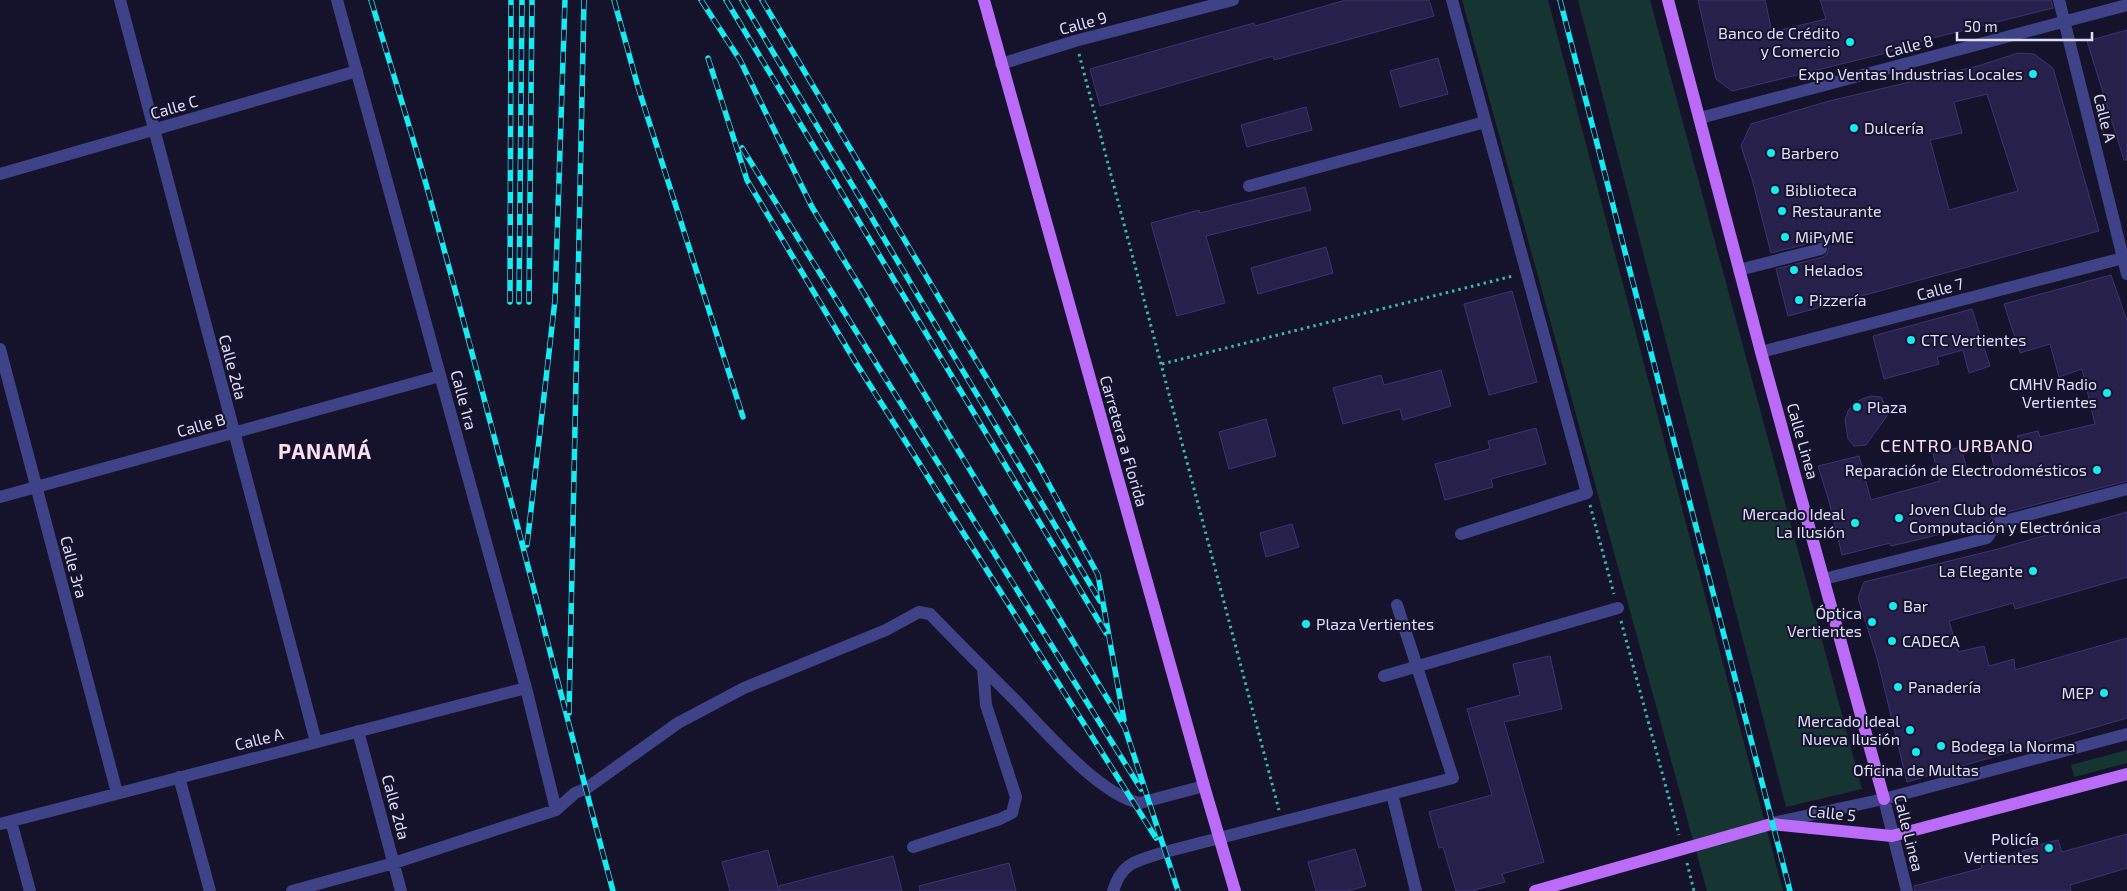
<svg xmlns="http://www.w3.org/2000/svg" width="2127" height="891" viewBox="0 0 2127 891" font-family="'Exo 2',sans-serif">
<rect width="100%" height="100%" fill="#15132b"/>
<path fill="#163431" d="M1462 0H1548L1783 891H1707Z
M1578 0H1650L1862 789 1786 807Z
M2127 750V763L2074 777 2071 765Z"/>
<path fill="#26204b" stroke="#3c3375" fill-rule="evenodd" d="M1346 0H1429L1434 16 1274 60 1273 56 1100 106 1090 69 1254 23 1255 26Z
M1698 0H1765L1772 32 1826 19 1820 0H2051L2053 8 1929 39 1882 54 1732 91 1716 79Z
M2127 30V160H2124L2087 41Z
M2018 53 2034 54 2053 68 2099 231 1788 316 1776 269 1823 257 1827 254 1829 247 1826 243 1819 241 1771 253 1752 179 1741 146 1751 124 1829 101 1978 66ZM1987 94 2018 191 1949 210 1930 140 1962 133 1954 102Z
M1438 58 1448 94 1400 107 1390 71Z
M1306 107 1312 130 1247 147 1241 125Z
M1305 187 1311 210 1206 236 1225 303 1177 316 1151 223 1199 210 1200 213Z
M1326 247 1333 273 1258 294 1251 268Z
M2111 275 2127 321V481L1995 515 1989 521 1921 539 1891 546 1890 543 1842 555 1829 501 1818 466 1859 456 1871 500 1940 481 1933 454 1961 447 1969 478 1995 471 1990 449 2019 441 2017 436 2038 431 2040 437 2095 424 2082 369 2059 377 2050 344 2020 353 2004 304Z
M1512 291 1537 382 1489 395 1464 304Z
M1972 309 1990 366 1969 373 1963 350 1937 357 1939 364 1884 379 1873 336Z
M1441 370 1451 406 1403 420 1400 409 1343 424 1333 388 1381 375 1384 385Z
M1871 396 1881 397 1889 413 1866 445 1854 446 1848 439 1845 420 1848 411 1854 404 1862 399Z
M1266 419 1276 456 1229 469 1219 432Z
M1536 428 1546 464 1491 479 1493 487 1445 500 1435 464 1490 449 1488 441Z
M2127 512V577L2015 609 2013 603 1949 621 1958 652 1984 646 1989 666 2014 659 2015 670 2127 638V718L1907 782 1877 658 1858 598 1864 582 1998 549Z
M1292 524 1299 547 1266 557 1260 533Z
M1550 656 1562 709 1504 722 1544 862 1502 874 1505 882 1471 891H1456L1443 847 1439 848 1429 812 1492 795 1467 709 1520 695 1513 664Z
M2127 834V868L2070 885 2071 891H1915L1914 886 1982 868 1980 862 2034 848V846L2058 840 2062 852Z
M1355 849 1366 886 1347 891H1316L1308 862Z
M768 850 779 891H730L722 862Z
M893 856 902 891H780L779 886Z
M1009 863 1016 891H920L919 886Z"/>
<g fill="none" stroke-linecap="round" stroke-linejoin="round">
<path stroke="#38b8a8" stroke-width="3" stroke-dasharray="2.5 4" stroke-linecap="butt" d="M1079 54 1279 810
M1162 364 1513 276
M1590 505 1614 594
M1621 621 1679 835
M1687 863 1694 891"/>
<path stroke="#404287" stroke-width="12" d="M120 0 316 742
M337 0 526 688 556 810
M1452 0 1587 493 1461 534
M2059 0 2127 274
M1001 64 1075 41 1233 0
M1700 118 2127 5
M0 174 357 71
M1249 186 1485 122
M1739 270 1821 249
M0 349 117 793
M1761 352 2127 257
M0 497 440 376
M1824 579 1987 538 1997 523 2127 489
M1384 676 1618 608
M358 731 401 891
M179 777 210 891
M1392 794 1416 891
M1884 799 1907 891
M11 821 30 891
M1773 823 1884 799 2127 734
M0 824 526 688
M913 847 1000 819 1012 813 1016 797 986 705 983 668
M292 891 394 863 556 810 575 793 587 788 678 723 744 688 886 630 919 612 930 614C959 644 988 673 1017 702 1045 731 1101 796 1140 803L1204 786
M1113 891C1122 861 1138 861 1165 852L1453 778 1397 605"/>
<path stroke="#ba6bf7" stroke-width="12" d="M984 0 1204 786 1235 891
M1668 0 1761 352 1884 799
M1535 891 1771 824 1892 836 2127 774"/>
<defs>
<path id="rail" d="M371 0C392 71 415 142 434 213 497 439 552 665 613 891
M614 0 638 87 743 417
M701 0 740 60 812 207 1125 728 1178 891
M726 0 1106 633
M742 0 1100 601
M762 0 1039 466 1098 575 1124 720
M1560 0 1790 891
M708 58 747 180 856 363 1156 838
M742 148 1141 789
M510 302 511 0
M519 302 522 0
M529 302 532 0
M527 545 555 300 565 0
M569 713 584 0"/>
</defs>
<use href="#rail" stroke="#14ebf3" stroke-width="5.5"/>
<use href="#rail" stroke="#15132b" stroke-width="4" stroke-dasharray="11" stroke-linecap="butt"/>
</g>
<g fill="#14ebf3" stroke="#15132b" stroke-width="2">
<circle cx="1850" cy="42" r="5"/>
<circle cx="2033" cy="74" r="5"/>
<circle cx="1854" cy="128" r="5"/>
<circle cx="1771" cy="153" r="5"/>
<circle cx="1775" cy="190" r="5"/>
<circle cx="1782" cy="211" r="5"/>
<circle cx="1785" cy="237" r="5"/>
<circle cx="1794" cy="270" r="5"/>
<circle cx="1799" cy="300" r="5"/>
<circle cx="1911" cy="340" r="5"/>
<circle cx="2107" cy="393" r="5"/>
<circle cx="1857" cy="407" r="5"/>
<circle cx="2097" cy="470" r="5"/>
<circle cx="1899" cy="518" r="5"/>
<circle cx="1855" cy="523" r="5"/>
<circle cx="2033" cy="571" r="5"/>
<circle cx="1893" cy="606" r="5"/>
<circle cx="1872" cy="622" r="5"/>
<circle cx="1306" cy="624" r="5"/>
<circle cx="1892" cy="641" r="5"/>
<circle cx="1898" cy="687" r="5"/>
<circle cx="2104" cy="693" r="5"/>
<circle cx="1910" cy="730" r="5"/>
<circle cx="1941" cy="746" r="5"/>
<circle cx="1916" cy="752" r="5"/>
<circle cx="2049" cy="848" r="5"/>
</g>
<g text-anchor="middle" stroke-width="4" stroke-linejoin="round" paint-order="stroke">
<g font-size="16" fill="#dfdefd" stroke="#15132b">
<text transform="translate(1083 23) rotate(-15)" y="6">Calle 9</text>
<text transform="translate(1909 46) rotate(-15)" y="6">Calle 8</text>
<text transform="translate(174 107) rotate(-16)" y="6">Calle C</text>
<text transform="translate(2105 118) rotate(76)" y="6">Calle A</text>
<text transform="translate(1940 289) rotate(-15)" y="6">Calle 7</text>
<text transform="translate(233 367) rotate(75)" y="6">Calle 2da</text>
<text transform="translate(464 400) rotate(75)" y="6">Calle 1ra</text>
<text transform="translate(201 425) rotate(-16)" y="6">Calle B</text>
<text transform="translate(1124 441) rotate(74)" y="6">Carretera a Florida</text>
<text transform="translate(1803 441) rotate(74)" y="6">Calle Linea</text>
<text transform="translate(74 567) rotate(75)" y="6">Calle 3ra</text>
<text transform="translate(259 739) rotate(-14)" y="6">Calle A</text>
<text transform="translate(396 807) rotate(75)" y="6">Calle 2da</text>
<text transform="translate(1832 813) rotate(6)" y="6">Calle 5</text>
<text transform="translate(1909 833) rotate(76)" y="6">Calle Linea</text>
</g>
<g font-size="16" fill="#dfdefd" stroke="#15132b" text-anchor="start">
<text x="1840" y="39" text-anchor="end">Banco de Crédito<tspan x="1840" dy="18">y Comercio</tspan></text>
<text x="2023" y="80" text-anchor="end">Expo Ventas Industrias Locales</text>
<text x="1864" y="134">Dulcería</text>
<text x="1781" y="159">Barbero</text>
<text x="1785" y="196">Biblioteca</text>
<text x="1792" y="217">Restaurante</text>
<text x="1795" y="243">MiPyME</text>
<text x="1804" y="276">Helados</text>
<text x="1809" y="306">Pizzería</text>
<text x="1921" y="346">CTC Vertientes</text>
<text x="2097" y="390" text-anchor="end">CMHV Radio<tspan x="2097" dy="18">Vertientes</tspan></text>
<text x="1867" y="413">Plaza</text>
<text x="2087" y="476" text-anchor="end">Reparación de Electrodomésticos</text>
<text x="1909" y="515">Joven Club de<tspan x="1909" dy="18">Computación y Electrónica</tspan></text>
<text x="1845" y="520" text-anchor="end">Mercado Ideal<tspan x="1845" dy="18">La Ilusión</tspan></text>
<text x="2023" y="577" text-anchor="end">La Elegante</text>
<text x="1903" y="612">Bar</text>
<text x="1862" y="619" text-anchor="end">Óptica<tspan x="1862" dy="18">Vertientes</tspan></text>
<text x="1316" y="630">Plaza Vertientes</text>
<text x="1902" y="647">CADECA</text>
<text x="1908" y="693">Panadería</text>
<text x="2094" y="699" text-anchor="end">MEP</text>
<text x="1900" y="727" text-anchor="end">Mercado Ideal<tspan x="1900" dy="18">Nueva Ilusión</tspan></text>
<text x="1951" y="752">Bodega la Norma</text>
<text x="1916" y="776" text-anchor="middle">Oficina de Multas</text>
<text x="2039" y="845" text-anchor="end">Policía<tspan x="2039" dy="18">Vertientes</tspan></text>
</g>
<g font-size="18" letter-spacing="1" fill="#fde0f4" stroke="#15132b">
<text x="1957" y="452">CENTRO URBANO</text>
</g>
<g font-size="21" font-weight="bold" letter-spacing="1" fill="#fde0f4" stroke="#15132b">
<text x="325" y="459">PANAMÁ</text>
</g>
</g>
<path d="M1957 32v8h135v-8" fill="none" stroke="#dfdefd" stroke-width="2.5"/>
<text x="1964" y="32" font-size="15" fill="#dfdefd" stroke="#15132b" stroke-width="4" paint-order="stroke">50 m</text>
</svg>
